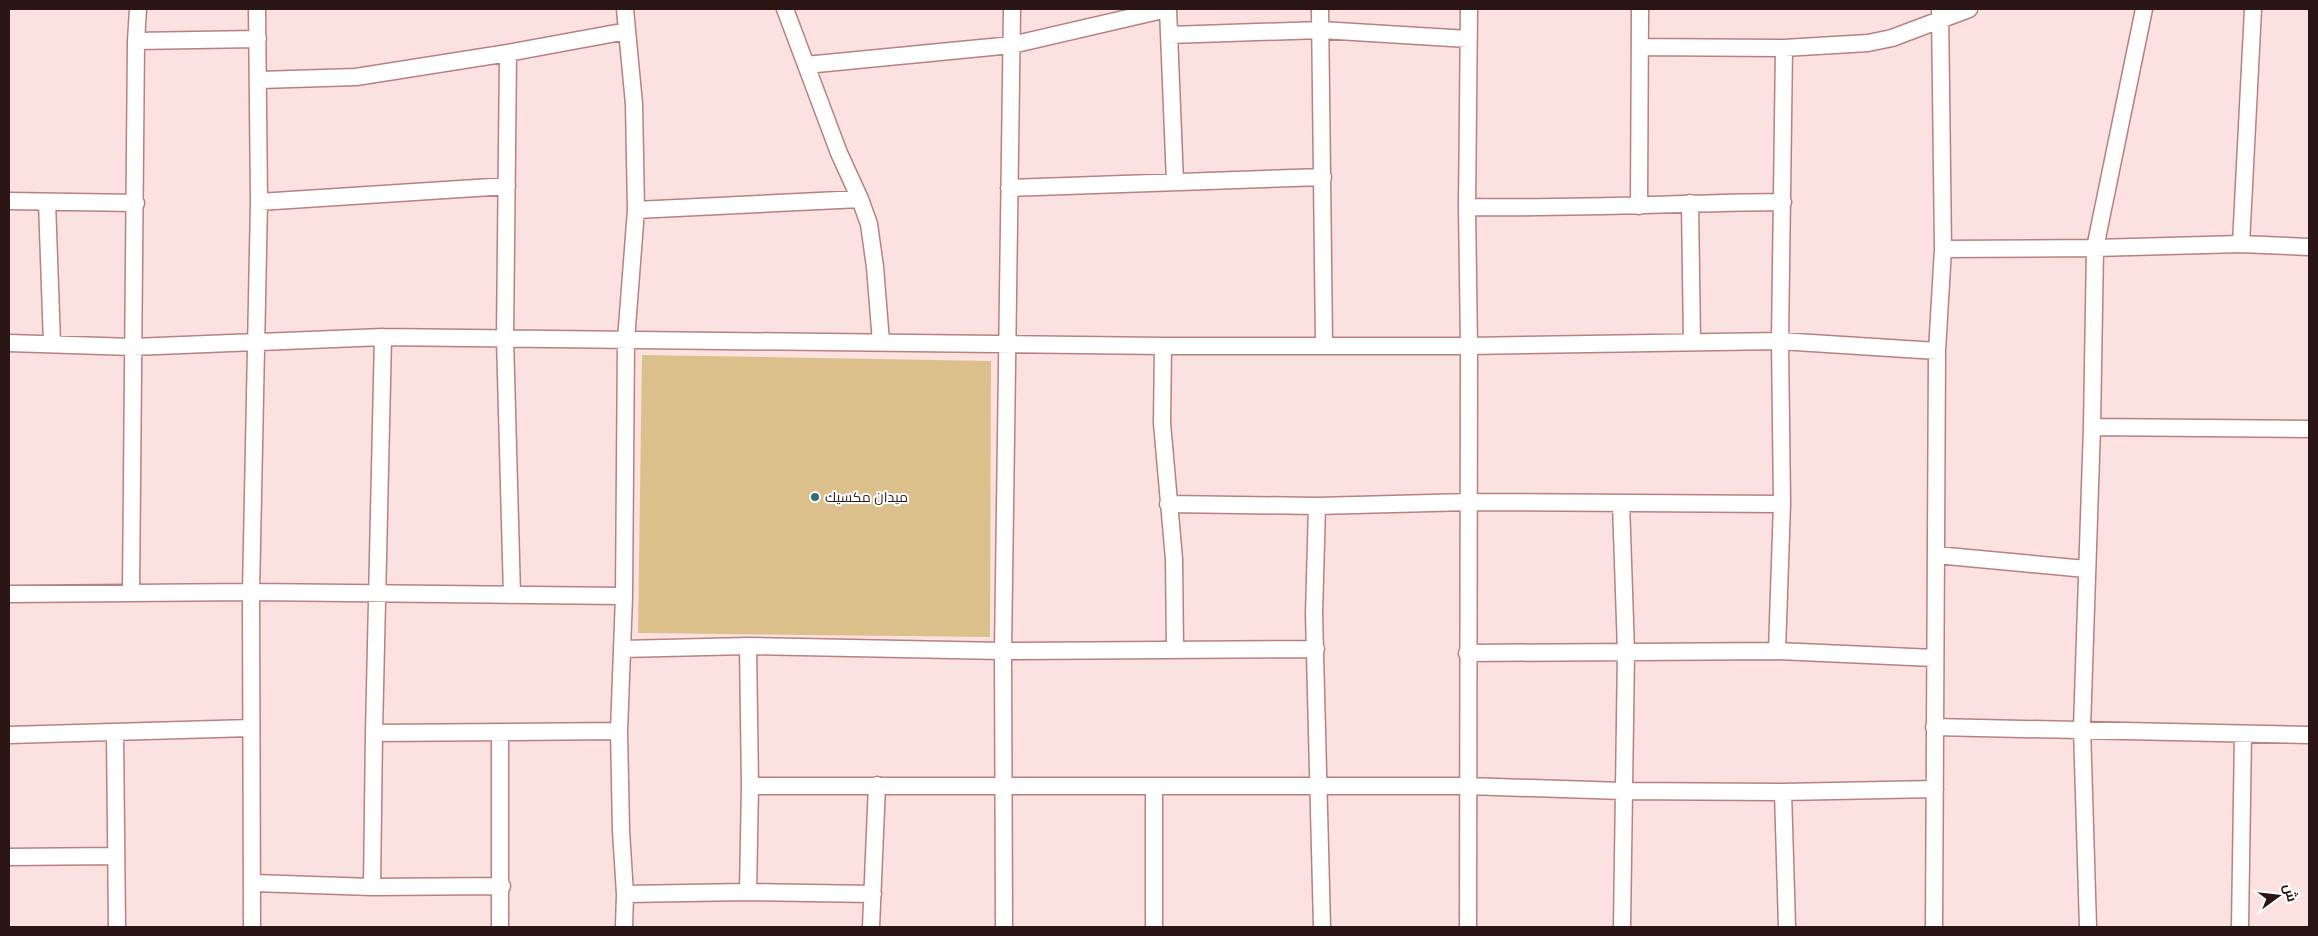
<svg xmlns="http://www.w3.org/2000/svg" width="2318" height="936" viewBox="0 0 2318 936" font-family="Raleway,Cairo,sans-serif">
<rect width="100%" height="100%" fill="#fbe2e0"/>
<path fill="#dbc08b" d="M642 355 991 361 990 637 638 633Z"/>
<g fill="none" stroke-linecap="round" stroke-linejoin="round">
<defs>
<path id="minor" d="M785 9 839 153 860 199 869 224 875 267 881 342
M1168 9 1175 182
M1320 9 1324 344
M1169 35 1321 30 1468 39
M136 41 258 39
M1640 47 1784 48 1868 43 1892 38 1969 9
M508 53 505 338 512 595
M806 65 1012 45 1167 9
M260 80 356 77 508 53 627 31
M1009 188 1323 177
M9 201 136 203
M47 202 52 343
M259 202 507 186
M1690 203 1692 342
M1639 206 1640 9
M1467 207C1573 209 1678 203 1783 202
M636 210 860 199
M2241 244 2253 9
M1943 249 2095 248 2241 244 2309 247
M9 343 133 347 383 337 1163 346H1469L1780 341 1937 351
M1163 346 1162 423 1174 559 1175 650
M2092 427 2309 429
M1621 503 1626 651 1622 927
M1168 504 1317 506 1469 502 1782 504
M1317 506 1314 614 1322 927
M1936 555 2086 569
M131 592 136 41 138 9
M9 594 251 592 624 596
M748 646 750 786 748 892
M622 649 748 646 1003 651 1316 649
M1777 651 1782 504 1780 341 1784 48
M1467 653 1777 651 1934 658
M1934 727 2309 735
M500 732V927
M115 733 117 927
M374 733 619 731
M9 735 251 728
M750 786H1467L1623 791 1783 792 1935 789
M1783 792 1787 927
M9 857 116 856
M252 883 372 887 502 886
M372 887 374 733 383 337
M625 894 748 892 873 894
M252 927 251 592 259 202 257 9
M624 927 625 894 621 831 619 731 624 596 626 340 636 210 634 104 625 9
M871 927 877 785
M1004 927 1003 651 1012 9
M1154 927V786
M1468 927 1469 346 1467 207 1469 9
M1934 927 1937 351 1943 249 1940 9
M2088 927 2082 728 2092 427 2095 248 2144 9
M2240 927 2243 734"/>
</defs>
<use href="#minor" stroke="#b9817d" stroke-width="19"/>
<use href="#minor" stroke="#fff" stroke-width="16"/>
</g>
<circle fill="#287278" stroke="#fff" stroke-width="2" cx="815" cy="497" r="5"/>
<g text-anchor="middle" stroke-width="4" stroke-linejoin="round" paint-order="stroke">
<g font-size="14" fill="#2b1615" stroke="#fff" text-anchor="start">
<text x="825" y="502">ميدان مكسيك</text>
</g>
</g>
<rect width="2318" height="936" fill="none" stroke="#2b1615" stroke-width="20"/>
<g transform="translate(2278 896) rotate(75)" stroke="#ffffff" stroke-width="4" paint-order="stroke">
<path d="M0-4L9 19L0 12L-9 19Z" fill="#2b1615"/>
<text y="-8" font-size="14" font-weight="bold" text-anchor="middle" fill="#2b1615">ش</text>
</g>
</svg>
